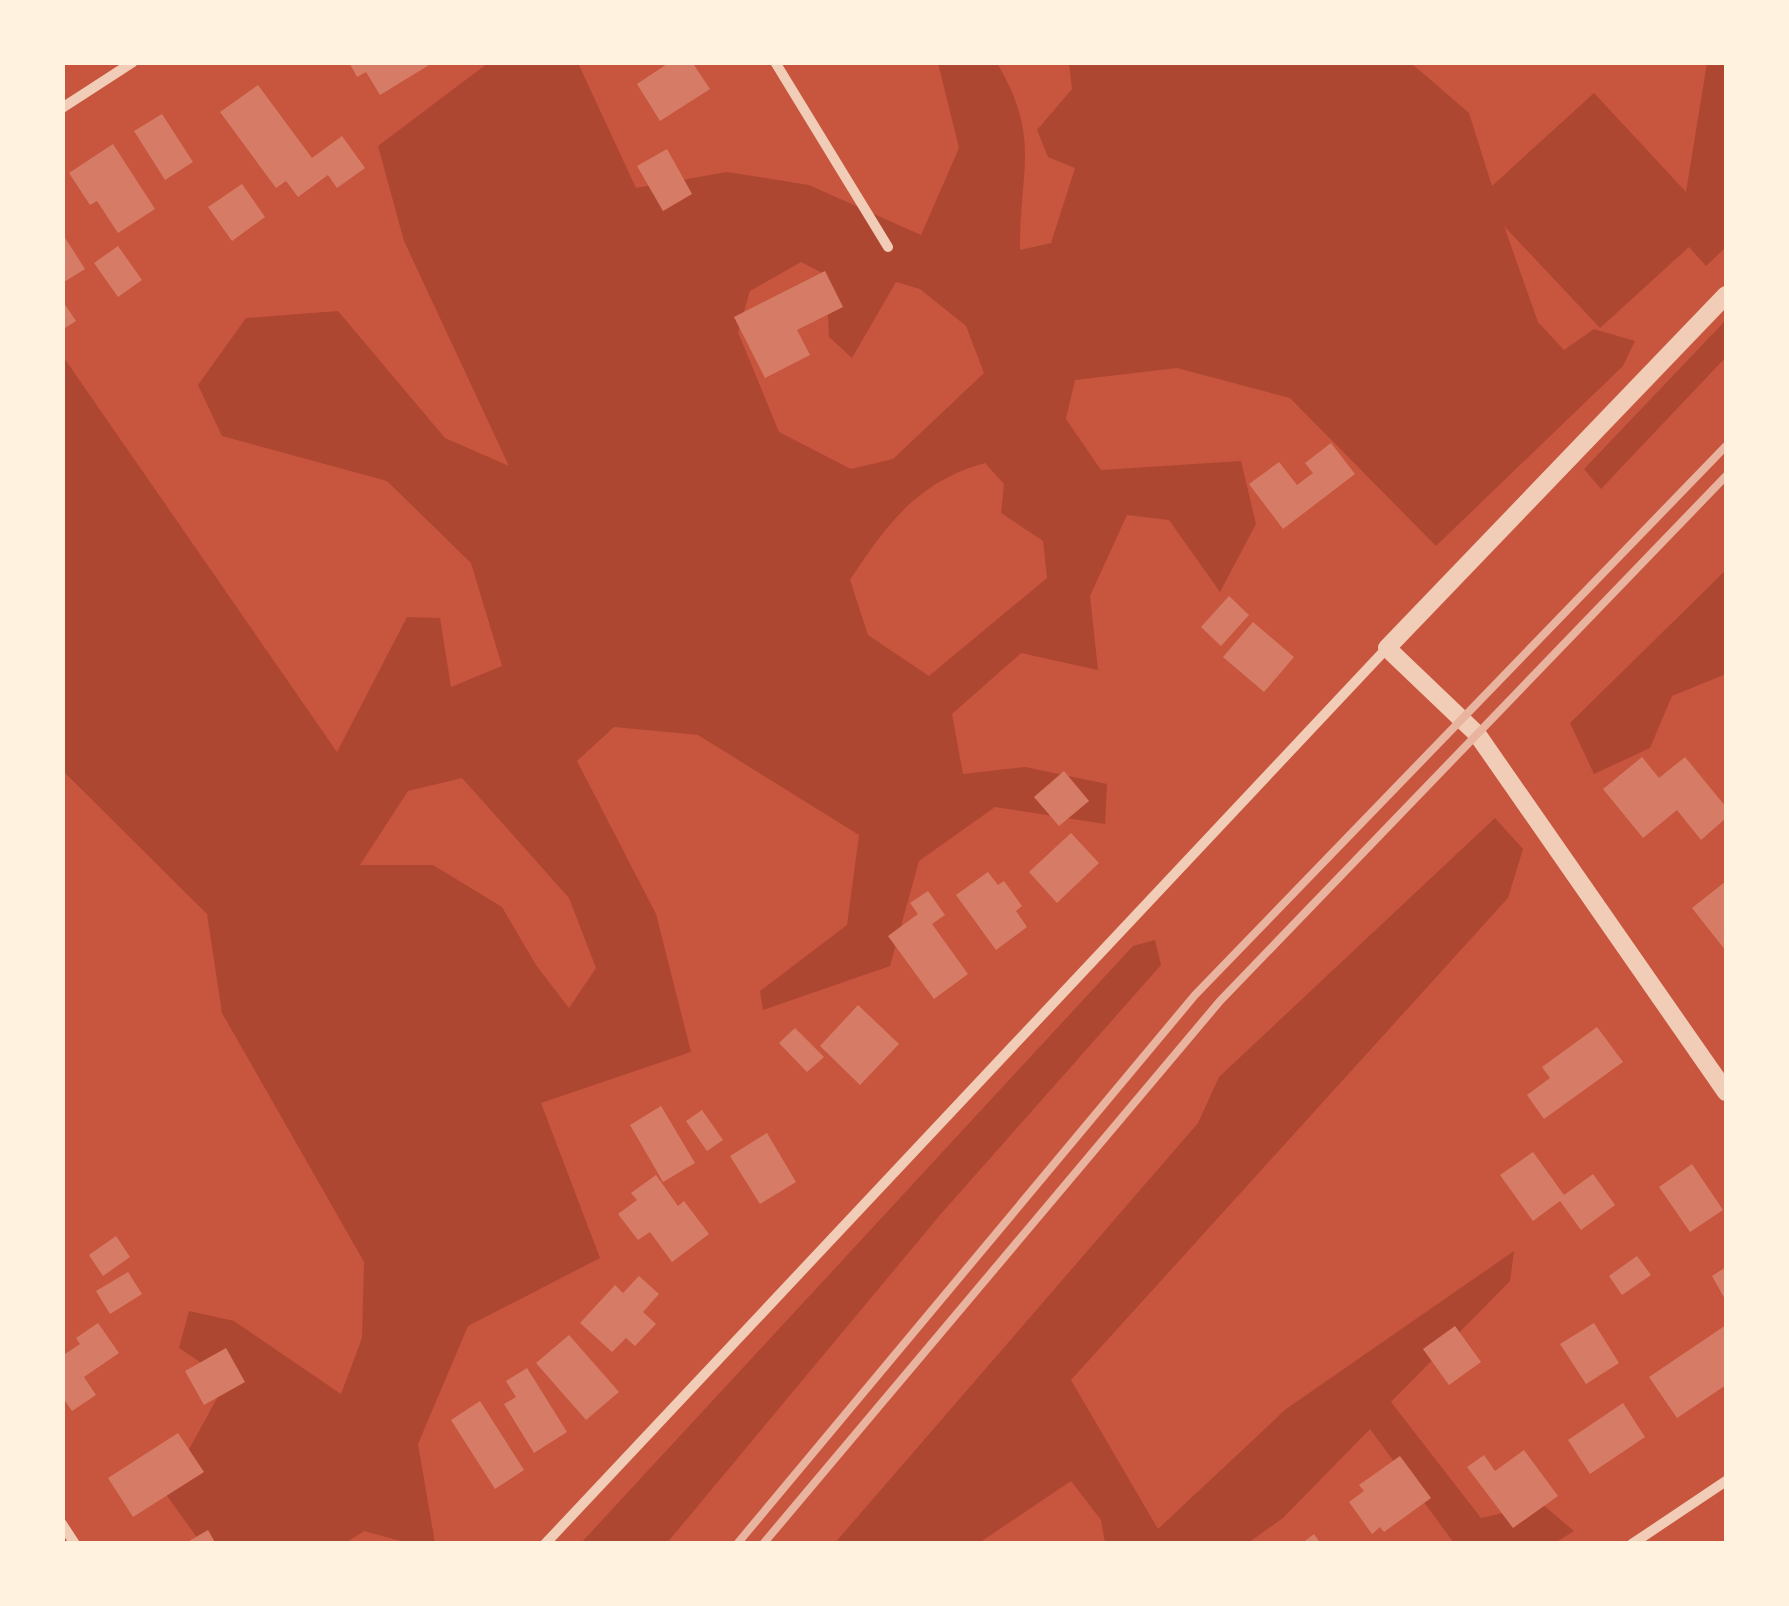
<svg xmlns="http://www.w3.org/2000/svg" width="1789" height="1606" viewBox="0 0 1789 1606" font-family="'Titillium Web',sans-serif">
<rect width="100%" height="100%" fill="#c8553d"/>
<path fill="#ae4732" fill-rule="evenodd" d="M488 63H578L636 188 727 172 809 185 921 235 959 148 938 63H997C1042 139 1019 171 1020 250L1051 243 1075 168 1048 157 1037 130 1072 89 1069 63H1411L1469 113 1492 186 1594 93 1686 192 1707 63H1726V247L1706 266 1689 247 1600 328 1504 226 1538 322 1564 350 1594 329 1635 341 1623 366 1436 546 1290 398 1177 368 1075 380 1066 419 1101 470 1241 461 1256 524 1220 592 1169 520 1127 515 1090 596 1098 670 1021 653 952 714 963 774 1025 767 1107 784 1105 824 995 807 919 861 890 966 763 1010 760 991 847 925 859 835 698 735 614 727 577 761 656 914 691 1052 541 1103 600 1258 468 1326 418 1444 435 1543H408L364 1531 346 1543H201L165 1493 227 1380 179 1348 189 1311 234 1321 341 1394 362 1338 364 1262 222 1013 207 914 63 771 62 355 337 752 407 617 440 618 451 687 502 666 471 563 387 481 222 436 198 385 246 318 338 311 445 438 509 466 404 241 378 146ZM801 262 826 275 829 337 852 358 896 282 920 289 966 326 984 373 893 459 851 469 779 432 738 332 750 291ZM985 463 1004 484 1001 513 1043 541 1047 578 929 676 868 635 850 580C887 524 917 482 985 463ZM462 778 569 898 596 968 569 1008 536 965 502 907 433 865H360L408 791Z
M1726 320V357L1601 489 1584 469Z
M1726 570V674L1672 696 1650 748 1594 774 1570 723Z
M1495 818 1523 849 1508 898 1071 1380 1158 1529 1286 1409 1514 1251 1510 1281 1391 1402 1481 1518 1542 1504 1574 1531 1555 1543H1454L1370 1429 1283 1518 1248 1543H1105L1101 1520 1071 1481 979 1543 834 1544 1198 1123 1219 1077Z
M1155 940 1161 965 940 1215 667 1543H581L1133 946Z"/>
<path fill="#d67c66" d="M349 62H434L380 95 366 72 357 77Z
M670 62H692L710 89 660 121 637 84Z
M258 85 312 158 342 136 365 168 337 188 328 175 298 197 286 181 276 188 220 112Z
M162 114 193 162 165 180 134 131Z
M113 144 155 209 118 233 97 201 90 205 69 173Z
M667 149 692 194 663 211 637 166Z
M242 184 265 217 232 241 208 207Z
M62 233 85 269 64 282 62 279Z
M118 246 142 280 118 297 94 263Z
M825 271 843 307 797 330 810 355 765 378 734 317Z
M62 300 76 321 62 330Z
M1331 443 1355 474 1283 529 1249 484 1279 462 1297 485 1313 473 1305 463Z
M1229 596 1249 615 1221 646 1201 627Z
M1253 622 1294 657 1264 692 1223 657Z
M1642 757 1659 778 1685 757 1726 807V818L1701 840 1677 810 1643 838 1603 789Z
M1064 771 1089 801 1059 826 1034 797Z
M1071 833 1099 863 1057 903 1029 872Z
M988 872 998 885 1004 881 1022 906 1016 911 1027 927 996 950 956 895Z
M1726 881V951L1692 908Z
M928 891 945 915 932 924 968 974 934 999 888 936 918 914 910 903Z
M858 1005 899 1044 860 1085 820 1046Z
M1597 1027 1623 1062 1544 1119 1527 1095 1550 1078 1542 1067Z
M795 1028 824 1057 807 1072 779 1043Z
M661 1106 695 1163 663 1182 630 1125Z
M702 1110 723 1140 707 1151 686 1121Z
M767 1133 796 1182 760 1204 730 1156Z
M1533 1152 1564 1195 1593 1174 1615 1205 1581 1230 1560 1201 1533 1221 1500 1175Z
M1692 1164 1723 1210 1690 1232 1659 1187Z
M656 1175 678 1206 684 1201 709 1234 672 1262 650 1232 638 1240 618 1214 637 1200 631 1193Z
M116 1236 130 1257 103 1276 89 1255Z
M1637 1256 1651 1275 1622 1295 1609 1276Z
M1726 1267V1301L1712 1276Z
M128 1272 142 1294 110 1314 96 1291Z
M639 1276 659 1294 643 1312 656 1324 635 1346 626 1338 612 1352 580 1323 615 1285 623 1293Z
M98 1323 119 1353 84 1377 96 1395 72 1411 62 1397V1356L80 1344 76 1338Z
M1594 1323 1619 1363 1586 1384 1560 1344Z
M1726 1325V1385L1677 1418 1649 1377Z
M1455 1326 1481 1362 1449 1385 1423 1349Z
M569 1335 619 1392 586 1420 536 1363Z
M226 1348 245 1382 204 1405 185 1371Z
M527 1368 567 1432 534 1453 504 1404 516 1397 506 1381Z
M480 1401 524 1470 495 1489 451 1420Z
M1623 1403 1645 1437 1590 1474 1568 1440Z
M178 1433 204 1472 133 1517 108 1478Z
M1524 1450 1558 1496 1513 1528 1467 1467 1484 1455 1495 1471Z
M1400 1456 1431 1498 1384 1532 1380 1527 1372 1534 1349 1502 1364 1491 1359 1485Z
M208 1530 216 1544H184Z
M1314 1534 1321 1544H1301Z"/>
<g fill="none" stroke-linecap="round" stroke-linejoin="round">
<path stroke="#f1ccb7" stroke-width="10" d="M775 62 888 247
M62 108 133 62
M62 1524 75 1544
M545 1544 1387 648
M1632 1544 1726 1481"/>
<path stroke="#f1ccb7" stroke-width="18" d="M1726 295 1387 648 1477 734 1726 1092"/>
<path stroke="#e9b49f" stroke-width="8" d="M737 1544 1195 995 1726 446
M763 1544 1220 1001 1726 476"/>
</g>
<rect width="1789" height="1606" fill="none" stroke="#fff3e0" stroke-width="130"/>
</svg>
